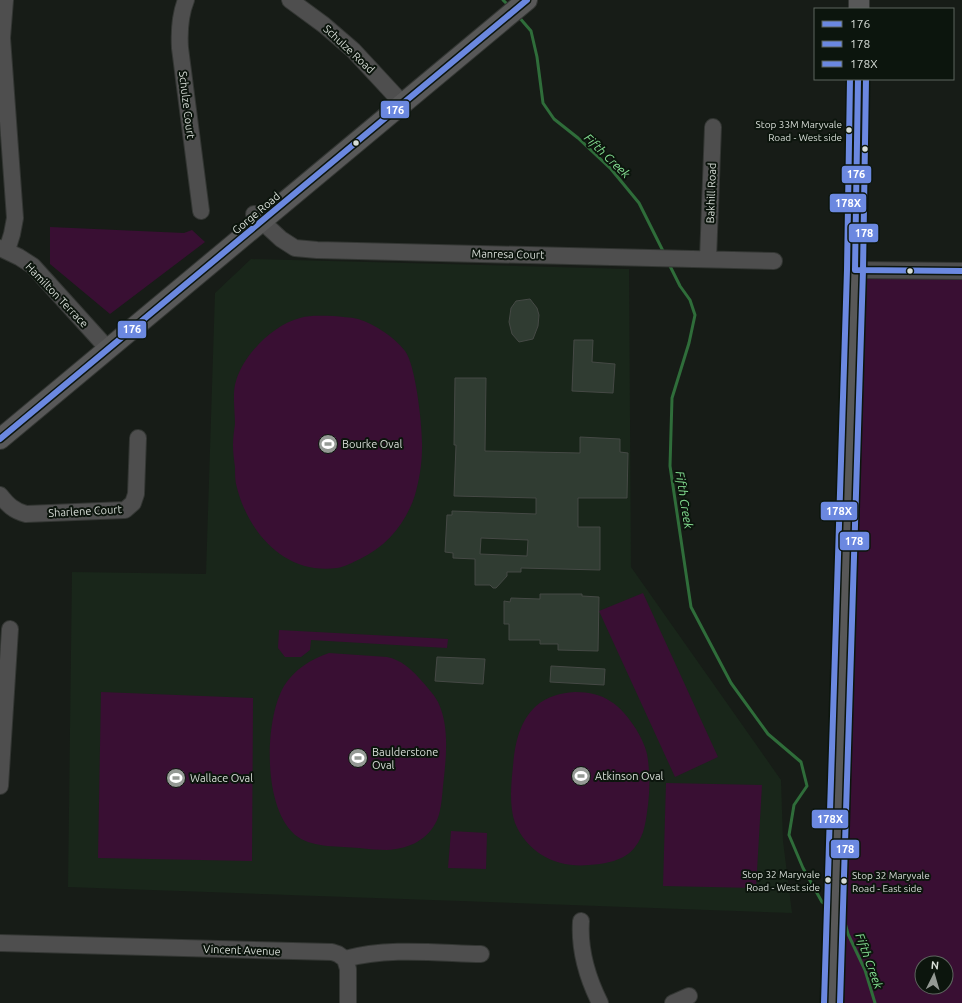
<svg xmlns="http://www.w3.org/2000/svg" width="962" height="1003" viewBox="0 0 962 1003" font-family="Ubuntu,sans-serif">
<rect width="100%" height="100%" fill="#171c17"/>
<path fill="#19261a" d="M251 259 629 269 631 567 781 780 783 841 792 913 68 887 72 572 206 574 215 293Z"/>
<path fill="#390f33" fill-rule="evenodd" d="M50 227 184 233 192 230 205 242 110 314 50 264Z
M855 270 962 271V1003H831ZM922 963H946V987H922Z
M333 316C341 317 350 317 358 319 375 324 394 337 405 351 416 365 423 430 422 449 422 464 419 481 415 495 406 523 387 546 360 559 353 562 345 567 337 568 286 575 249 534 237 488 235 482 235 474 235 467 234 460 233 453 233 445 233 438 234 431 235 424 235 411 232 393 236 381 244 354 273 325 300 318 310 315 322 316 333 316Z
M643 593 718 757 675 777 599 611Z
M279 630 448 639 447 648 311 640 310 650 301 657H285L278 648Z
M329 653 387 657C401 660 410 668 419 678 426 686 433 693 438 702 450 727 446 759 443 786 442 797 441 815 435 824 425 842 406 849 387 850 378 850 368 849 359 848 340 846 314 848 298 837 262 812 264 720 284 686 294 670 311 659 329 653Z
M101 692 253 698 252 861 98 858Z
M575 692C604 692 620 704 636 729 640 736 645 745 647 754 650 770 650 788 648 805 646 819 645 835 635 847 625 861 604 864 589 865 557 868 528 854 515 823 509 806 511 784 513 766 515 744 519 722 536 706 548 696 560 693 575 692Z
M666 783 762 785 756 888 663 886Z
M451 831 487 833 486 869 448 868Z"/>
<g fill="none" stroke-linecap="round" stroke-linejoin="round">
<path stroke="#2f6d3a" stroke-width="3" d="M503 0 509 6
M518 16 531 31 537 57 543 103 554 119 578 138 611 169 639 203 664 253
M669 264 680 286 690 300 695 315 689 343 672 398 670 466 691 607 731 683 768 734 801 762 807 786 794 805 789 835 803 868 822 902 828 906
M844 919 848 934 865 970 875 1003"/>
</g>
<path fill="#303c32" stroke="#454945" fill-rule="evenodd" d="M530 299 537 308 539 315 538 326 533 339 519 342 512 334 509 322 511 308 516 301Z
M574 340H593L592 362 615 364 613 393 572 391Z
M455 378H486L485 451 580 453V437L620 439V452L628 453 627 498H578V527H600V570L521 568V572H507V576L496 588H493L490 585H475V559L453 558V553L445 552 447 515H452V511L536 514V498L454 496 456 445H454ZM481 538 528 540 527 556 480 554Z
M540 594H582V596L599 597 598 651 558 650V644H540V640H509V624H504V601L510 602 511 598 540 599Z
M437 657 485 659 483 684 435 681Z
M551 666 605 669 604 685 550 682Z"/>
<g fill="none" stroke-linecap="round" stroke-linejoin="round">
<defs>
<path id="minor" d="M5 0 2 38 15 218 12 234 7 250
M186 0C180 15 179 31 180 48L201 211
M290 0 324 25 353 50 403 104
M254 214 281 239 295 248 317 250 774 261
M0 248 19 257 33 266 108 349
M708 259 713 127
M855 270 962 271
M0 495C8 505 14 511 26 514L125 510 133 503 136 494 138 438
M0 786 10 629
M581 921C579 950 587 977 600 1003
M0 943 332 952 338 954 345 959C388 947 437 953 481 954
M345 959 348 969V1003
M673 1003 689 996"/>
<path id="major" d="M859 9V0
M0 439 527 0
M832 1003 855 270 858 79"/>
</defs>
<use href="#minor" stroke="#333633" stroke-width="18"/>
<use href="#major" stroke="#333633" stroke-width="22"/>
<use href="#minor" stroke="#4e4e4e" stroke-width="16"/>
<use href="#major" stroke="#585858" stroke-width="20"/>
<defs>
<path id="bus-1" d="M855 270 858 79
M855 270 962 271
M0 439 527 0"/>
<path id="bus-2" d="M840 1003 863 270 866 79"/>
<path id="bus-3" d="M824 1003 847 270 850 79"/>
</defs>
<use href="#bus-1" stroke="#0c150d" stroke-width="9"/>
<use href="#bus-2" stroke="#0c150d" stroke-width="9"/>
<use href="#bus-3" stroke="#0c150d" stroke-width="9"/>
<use href="#bus-1" stroke="#6b88e0" stroke-width="6"/>
<use href="#bus-2" stroke="#6b88e0" stroke-width="6"/>
<use href="#bus-3" stroke="#6b88e0" stroke-width="6"/>
</g>
<defs>
<symbol id="stadium-disc" viewBox="-11 -11 22 22"><circle r="9.5" fill="#949994" stroke="#0c150d"/><path d="M0-5a6.5 5 0 1 0 0 10a6.5 5 0 1 0 0-10ZM-3.5-1.8h7v3.6h-7Z" fill="#fff"/></symbol>
</defs>
<g fill-rule="evenodd">
<use href="#stadium-disc" x="317" y="433" width="22" height="22"/>
<use href="#stadium-disc" x="347" y="747" width="22" height="22"/>
<use href="#stadium-disc" x="570" y="765" width="22" height="22"/>
<use href="#stadium-disc" x="165" y="767" width="22" height="22"/>
</g>
<g fill="#d7ddd7" stroke="#0c150d" stroke-width="1.5">
<circle cx="849" cy="130" r="3.5"/>
<circle cx="356" cy="143" r="3.5"/>
<circle cx="865" cy="149" r="3.5"/>
<circle cx="910" cy="271" r="3.5"/>
<circle cx="828" cy="880" r="3.5"/>
<circle cx="844" cy="881" r="3.5"/>
</g>
<g text-anchor="middle" stroke-width="4" stroke-linejoin="round" paint-order="stroke">
<g font-size="10" fill="#d7ddd7" stroke="#0c150d" text-anchor="end">
<text x="842" y="128">Stop 33M Maryvale<tspan x="842" dy="13">Road - West side</tspan></text>
<text x="820" y="878">Stop 32 Maryvale<tspan x="820" dy="13">Road - West side</tspan></text>
<text x="852" y="879" text-anchor="start">Stop 32 Maryvale<tspan x="852" dy="13">Road - East side</tspan></text>
</g>
<g font-size="11" fill="#d7ddd7" stroke="#0c150d">
<text transform="translate(349 49) rotate(43)" y="4">Schulze Road</text>
<text transform="translate(187 105) rotate(83)" y="4">Schulze Court</text>
<text transform="translate(711 193) rotate(-88)" y="4">Bakhill Road</text>
<text transform="translate(256 213) rotate(-40)" y="4">Gorge Road</text>
<text transform="translate(508 254) rotate(1)" y="4">Manresa Court</text>
<text transform="translate(57 295) rotate(46)" y="4">Hamilton Terrace</text>
<text transform="translate(85 511) rotate(-3)" y="4">Sharlene Court</text>
<text transform="translate(242 950) rotate(2)" y="4">Vincent Avenue</text>
</g>
<g font-size="11" fill="#d7ddd7" stroke="#0c150d" text-anchor="start">
<text x="342" y="448">Bourke Oval</text>
<text x="372" y="756">Baulderstone<tspan x="372" dy="13">Oval</tspan></text>
<text x="595" y="780">Atkinson Oval</text>
<text x="190" y="782">Wallace Oval</text>
</g>
<g font-size="12" font-style="italic" fill="#85e093" stroke="#0c150d">
<text transform="translate(607 156) rotate(44)" y="4">Fifth Creek</text>
<text transform="translate(684 500) rotate(81)" y="4">Fifth Creek</text>
<text transform="translate(869 961) rotate(70)" y="4">Fifth Creek</text>
</g>
</g>
<g stroke="#0c150d" stroke-width="1.5">
<rect x="380" y="100" width="30" height="19" rx="4" fill="#6b88e0"/>
<rect x="841" y="165" width="31" height="19" rx="4" fill="#6b88e0"/>
<rect x="829" y="193" width="38" height="20" rx="4" fill="#6b88e0"/>
<rect x="848" y="223" width="31" height="20" rx="4" fill="#6b88e0"/>
<rect x="117" y="320" width="30" height="19" rx="4" fill="#6b88e0"/>
<rect x="820" y="501" width="38" height="20" rx="4" fill="#6b88e0"/>
<rect x="839" y="531" width="31" height="20" rx="4" fill="#6b88e0"/>
<rect x="811" y="809" width="38" height="20" rx="4" fill="#6b88e0"/>
<rect x="830" y="839" width="30" height="20" rx="4" fill="#6b88e0"/>
</g>
<g font-size="11" text-anchor="middle" font-weight="bold" fill="#fff">
<text x="395" y="114">176</text>
<text x="856" y="178">176</text>
<text x="848" y="207">178X</text>
<text x="864" y="237">178</text>
<text x="132" y="333">176</text>
<text x="839" y="515">178X</text>
<text x="854" y="545">178</text>
<text x="830" y="823">178X</text>
<text x="845" y="853">178</text>
</g>
<rect x="814" y="8" width="140" height="72" fill="#0c150d" stroke="#5d655e"/>
<rect x="822" y="21" width="20" height="6" fill="#6b88e0" stroke="#5d655e"/>
<text x="850" y="28" font-size="12" fill="#d7ddd7">176</text>
<rect x="822" y="41" width="20" height="6" fill="#6b88e0" stroke="#5d655e"/>
<text x="850" y="48" font-size="12" fill="#d7ddd7">178</text>
<rect x="822" y="61" width="20" height="6" fill="#6b88e0" stroke="#5d655e"/>
<text x="850" y="68" font-size="12" fill="#d7ddd7">178X</text>
<g transform="translate(934 975) rotate(5)"><circle r="19" fill="#0c150d" stroke="#5d655e"/>
<path d="M0-3L7 15L0 10L-7 15Z" fill="#949994"/>
<text y="-6" font-size="11" font-weight="bold" text-anchor="middle" fill="#d7ddd7">N</text>
</g>
</svg>
